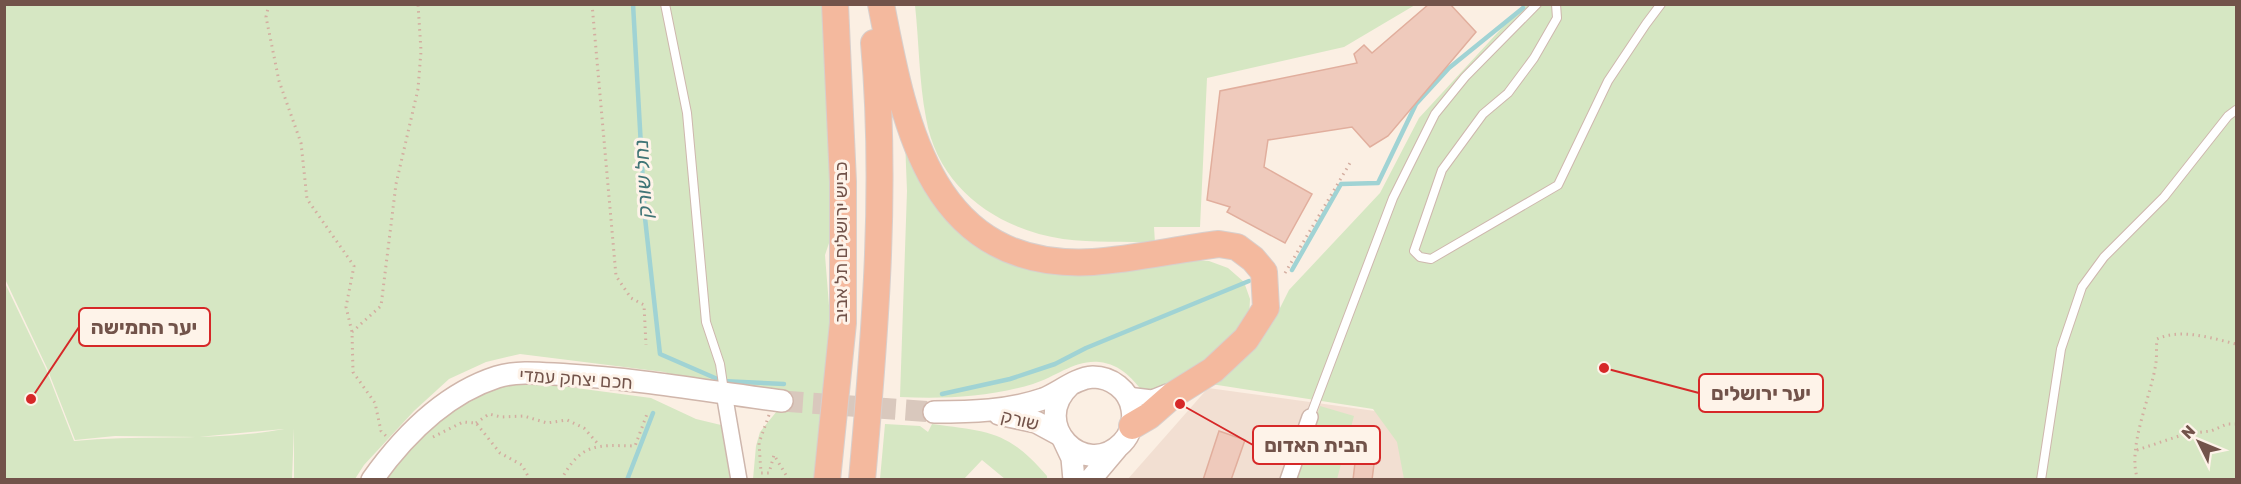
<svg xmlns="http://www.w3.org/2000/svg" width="2241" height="484" viewBox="0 0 2241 484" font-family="Rubik,Heebo,sans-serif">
<rect width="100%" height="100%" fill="#fbefe3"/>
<path fill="#f2dfd2" d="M1208 388 1375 411 1404 443 1408 480H1127Z"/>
<path fill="#d6e7c3" d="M5 5H824L831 195V237L825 255 831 331 819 479H753L756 446 760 432 781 406 664 372 520 354 486 362 449 379 414 411 364 465 355 479H294V428L292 479H5V283L46 369 74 441C144 434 215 442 284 429L198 437 115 436 75 440 47 368 5 279Z
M915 5H1415L1344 47 1207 78 1200 227H1154L1155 243C1125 241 1093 243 1063 239 997 229 938 188 926 118 919 81 919 42 915 5Z
M1523 5H2236V479H1404L1397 442 1373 409 1211 384 1275 318 1289 290 1380 193 1419 118Z
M905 140 983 243 1209 261 1228 268 1244 282 1250 299 1249 317 1212 362 1146 396C1134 380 1121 364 1099 362 1074 360 1056 377 1033 384 989 397 946 399 900 397L907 191Z
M524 381 651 398 696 419 721 425 730 479 385 480 438 415 490 387Z
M1320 406 1354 416 1337 479 1296 480Z
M885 424 920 426 928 432 932 424C990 432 1007 430 1047 476V479H1005L982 460 964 479H880Z"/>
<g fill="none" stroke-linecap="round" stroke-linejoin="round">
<path stroke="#a0d3d4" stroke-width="4.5" d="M633 4 645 218 660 354 722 381 784 384
M1292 270 1341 184 1378 183 1416 104 1449 68 1523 8
M942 394 1010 379 1055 364 1086 348 1249 281
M627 480 653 413"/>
</g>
<path fill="#efcabc" stroke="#e1ae9d" stroke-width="1.5" d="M1429 4H1450L1476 32 1388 136 1370 147 1352 127 1268 140 1264 167 1312 194 1285 243 1227 212 1230 207 1207 200 1220 91 1357 63 1354 54 1364 45 1372 53Z
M1219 431 1245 440 1231 480H1203Z
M1356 454 1375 456 1372 480H1353Z"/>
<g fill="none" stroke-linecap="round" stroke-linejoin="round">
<path stroke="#d9c8bd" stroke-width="21" stroke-dasharray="21 10" stroke-linecap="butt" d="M782 401 934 412"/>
<defs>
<path id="service" d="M665 4 687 113 706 322 720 364 724 391
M1556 4 1557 18 1534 58 1508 93 1483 114 1442 170 1414 251 1420 257 1431 259 1558 185 1608 81 1646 24 1661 4
M1310 417 1393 198 1435 114 1465 77 1537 4
M2041 480 2061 349 2082 287 2104 257 2164 197 2228 116 2236 110"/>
<path id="minor" d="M724 393 739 480
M1127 395 1152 398 1167 392
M1288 480 1310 417"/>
<path id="secondary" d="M934 412C971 412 1008 411 1043 399 1059 393 1075 378 1093 377 1111 377 1129 390 1132 409 1134 421 1131 434 1122 443 1085 481 1028 424 1070 385
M999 414 1036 422 1060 435
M1064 441 1072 458 1074 480
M372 480C404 435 444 394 497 377 520 370 545 374 569 375 641 379 711 392 782 401
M1090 480 1117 448"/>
<path id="trunk" d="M881 4C905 129 932 271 1093 262 1135 259 1178 249 1219 244L1237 247 1253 259 1264 272 1266 308 1246 339 1213 370 1173 395 1149 416 1132 426
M827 480 843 323V182L835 4
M862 480C875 334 887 188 874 43"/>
</defs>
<use href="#service" stroke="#ceb7ad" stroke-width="10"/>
<use href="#minor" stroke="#ceb7ad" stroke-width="18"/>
<use href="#secondary" stroke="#d0b6ab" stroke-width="24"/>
<use href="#trunk" stroke="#d8cfcc" stroke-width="28"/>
<path stroke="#d3ada0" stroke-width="3" stroke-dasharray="1.5 4.5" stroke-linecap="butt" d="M269 4 266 17 279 81 301 143 307 199 354 266 346 307 352 332 353 372 375 403 381 431 386 436
M592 4 616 276 631 298 644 305 646 345
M1285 273 1350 163
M352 332 381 306 396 184 418 89 421 51 418 4
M769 415 759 443 761 473H769L774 455 789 480
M476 423 489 414 501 417 524 416 547 423 567 420 584 428 599 445
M433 437 463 422 476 423 500 453 522 465 530 480
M2137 450 2185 434 2211 431 2227 424H2236
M561 480C581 443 596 445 635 446L647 414
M2138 480C2126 448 2152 395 2156 362 2157 355 2156 347 2157 339 2181 328 2211 338 2236 344"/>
<use href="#service" stroke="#fff" stroke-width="8"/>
<use href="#minor" stroke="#fff" stroke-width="15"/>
<use href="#secondary" stroke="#fff" stroke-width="21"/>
<use href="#trunk" stroke="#f4b99e" stroke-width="26"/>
</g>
<g text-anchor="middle" stroke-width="6" stroke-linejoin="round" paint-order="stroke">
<g font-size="18" fill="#72534a" stroke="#fef3e9">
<text transform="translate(841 242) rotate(-90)" y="6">כביש ירושלים תל אביב</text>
<text transform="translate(576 379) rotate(4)" y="6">חכם יצחק עמדי</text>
<text transform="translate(1020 420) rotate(14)" y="6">שורק</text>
</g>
<g font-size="20" font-style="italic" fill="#407576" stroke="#fef3e9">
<text transform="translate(643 179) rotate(-93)" y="7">נחל שורק</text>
</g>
</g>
<path fill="none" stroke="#d62828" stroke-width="2" d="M31 399L79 327M1604 368L1699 393M1180 404L1253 445"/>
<g fill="#d62828" stroke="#fef3e9" stroke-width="2">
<circle cx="31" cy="399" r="6"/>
<circle cx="1604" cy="368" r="6"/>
<circle cx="1180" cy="404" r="6"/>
</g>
<g fill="#fef3e9" stroke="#d62828" stroke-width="2">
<rect x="79" y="308" width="131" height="38" rx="6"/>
<rect x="1699" y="374" width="124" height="38" rx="6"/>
<rect x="1253" y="426" width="127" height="38" rx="6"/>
</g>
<g font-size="20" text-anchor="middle" font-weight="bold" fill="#72534a">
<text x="144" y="334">יער החמישה</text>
<text x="1761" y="400">יער ירושלים</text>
<text x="1316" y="452">הבית האדום</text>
</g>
<rect width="2241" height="484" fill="none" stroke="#72534a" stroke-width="12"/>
<g transform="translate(2199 442) rotate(313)" stroke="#fef3e9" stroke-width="4.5" paint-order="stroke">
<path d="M0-4.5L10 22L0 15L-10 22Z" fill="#72534a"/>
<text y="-9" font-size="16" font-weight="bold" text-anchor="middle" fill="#72534a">N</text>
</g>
</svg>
